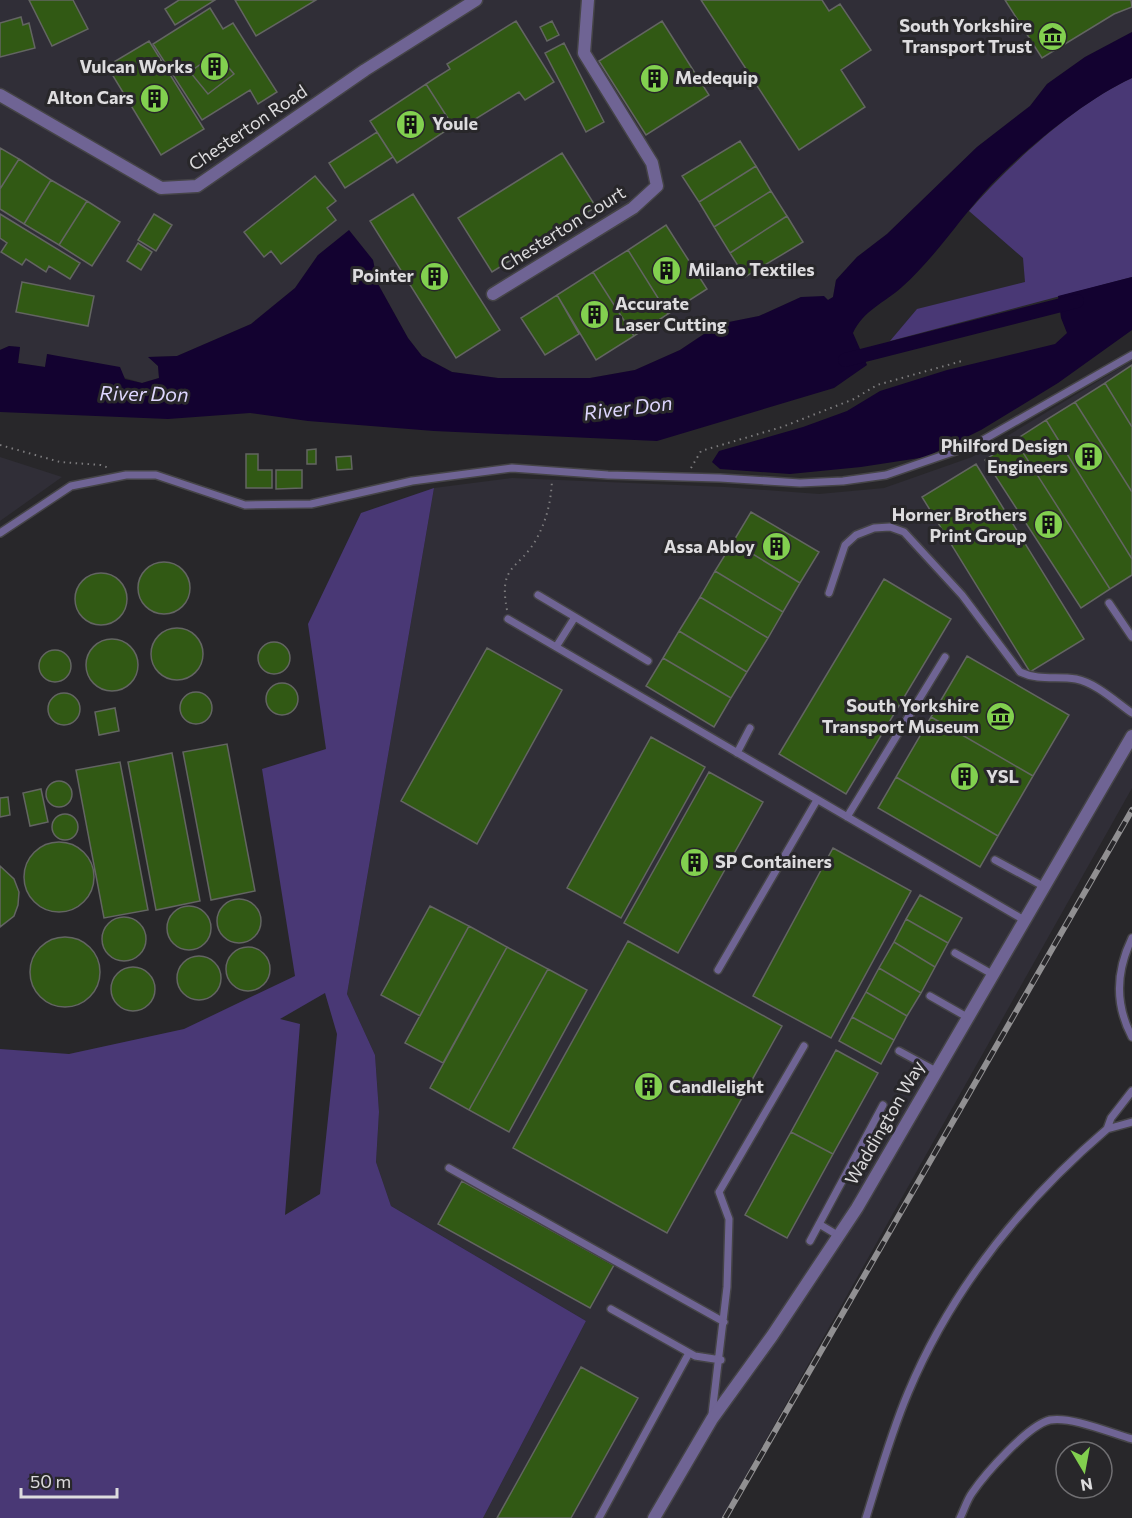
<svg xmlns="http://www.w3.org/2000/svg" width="1132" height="1518" viewBox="0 0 1132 1518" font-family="Commissioner,sans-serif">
<rect width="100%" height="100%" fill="#28272a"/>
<path fill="#302e37" d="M0 0H1132V32L1085 57 1047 84 1030 106 977 147 887 234 857 257 836 280 833 297 828 300 801 297 759 316 719 324 680 350 635 370 590 378H498L452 372 422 356 408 338 378 284 373 260 318 255 295 288 251 324 177 356 149 357 158 366 159 378 142 383 48 354 45 367 18 363 20 347 9 346 0 350Z
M1132 361V788L722 1518H483L586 1321 391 1206 376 1162 379 1112 375 1055 347 994 434 488 512 478 725 487 819 494 884 488 972 457Z
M0 457 62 477 0 521Z"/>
<path fill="#493875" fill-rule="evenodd" d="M1132 78V277L890 341 917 309 1025 282 1023 258 969 211C1011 163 1074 105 1132 78Z
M434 488 347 994 375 1055 379 1112 376 1162 391 1206 586 1321 483 1518H0V1049L69 1054 184 1029 295 976 262 769 326 749 308 624 361 513ZM325 993 337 1034 320 1194 285 1215 300 1024 280 1019Z"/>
<path fill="#130230" d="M1132 32V78C1086 99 1025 149 990 186 961 217 934 259 902 287 884 303 864 310 853 333L867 365 834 388 657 441 434 431 308 421 250 413 168 419 0 412V350L9 346 20 347 18 363 45 367 47 354 120 367 125 379 142 383 159 378 158 366 148 357 177 356 251 324 295 288 318 255 349 230 373 260 378 284 408 338 422 356 452 372 498 378H590L635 370 680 350 719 324 759 316 801 297 824 296 828 300 833 297 836 280 857 257 887 234 977 147 1030 106 1047 84 1085 57Z
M1132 277V330L1058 383 981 430 926 457 861 467 790 474 720 469 712 462 719 451 803 427 847 411 880 391 947 370 1055 344 1067 333 1061 318 1058 296Z"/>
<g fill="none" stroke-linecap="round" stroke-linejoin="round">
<path stroke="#130230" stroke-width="14" d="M845 360 1077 301"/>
</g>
<path fill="#315914" stroke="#636562" stroke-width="1.5" d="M29 0H73L88 29 52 46Z
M179 0H215L175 25 165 9Z
M235 0H316L256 36Z
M701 0H822L829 11 840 4 871 50 841 70 865 107 799 150Z
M1005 0H1131L1132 7 1114 14 1042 58Z
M210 8 223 29 233 23 277 92 258 104 250 90 202 120 153 44Z
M21 17 23 25 29 23 35 48 0 57V23Z
M516 21 554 82 525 100 519 92 456 131 426 84 450 69 447 64Z
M552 21 559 35 547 41 540 27Z
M662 21 709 95 646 135 599 61Z
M149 41 204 129 161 155 107 66Z
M564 43 604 122 586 132 545 53Z
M216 53 234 74 208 94 190 72Z
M426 84 453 126 397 163 370 121Z
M377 132 393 157 345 188 329 163Z
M740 141 756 166 699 202 682 176Z
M0 148 19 159 0 189Z
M562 153 596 207 492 272 458 218Z
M19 159 51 180 24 224 0 209V189Z
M756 166 771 191 714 227 699 202Z
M315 176 336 201 327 208 336 220 281 264 271 251 264 257 244 232Z
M51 180 87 201 59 245 24 224Z
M771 191 787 216 730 253 714 227Z
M413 194 500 330 456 358 370 221Z
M87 201 120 222 92 266 59 245Z
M0 214 80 263 70 279 49 266 46 272 26 259 22 265 1 252 7 243 0 238Z
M154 214 172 225 156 251 138 240Z
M787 216 803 242 745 277 730 253Z
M666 225 707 289 668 314 628 250Z
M138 243 152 252 141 270 127 261Z
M628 250 668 314 634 336 593 272Z
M593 272 634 336 596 360 557 295Z
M22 282 94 296 88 326 16 312Z
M557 295 579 334 545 355 521 318Z
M1132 365V427L1105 383Z
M1105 383 1132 427V492L1075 402Z
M1075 402 1132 492V559L1046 420Z
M1046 420 1132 559V575L1110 589 1015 440Z
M1015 440 1110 589 1081 608 985 460Z
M316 449V464H307V450Z
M246 454H258V470H272V488H246Z
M351 456 352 469 337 470 336 457Z
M976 464 1084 639 1030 672 922 497Z
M276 470H302V488L276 489Z
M751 512 819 552 800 583 733 542Z
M733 542 800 583 783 612 715 571Z
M138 588a26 26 0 1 1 52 0a26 26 0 1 1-52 0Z
M715 571 783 612 768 638 700 597Z
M75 599a26 26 0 1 1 52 0a26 26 0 1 1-52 0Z
M884 579 951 619 846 794 779 754Z
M700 597 768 638 747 672 679 631Z
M151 654a26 26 0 1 1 52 0a26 26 0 1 1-52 0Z
M679 631 747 672 731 698 663 658Z
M86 665a26 26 0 1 1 52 0a26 26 0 1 1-52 0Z
M258 658a16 16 0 1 1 32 0a16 16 0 1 1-32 0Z
M487 648 562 690 477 844 401 801Z
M39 666a16 16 0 1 1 32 0a16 16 0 1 1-32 0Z
M967 656 1069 715 1033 776 931 717Z
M663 658 731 698 714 727 646 686Z
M266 699a16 16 0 1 1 32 0a16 16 0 1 1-32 0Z
M180 708a16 16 0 1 1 32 0a16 16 0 1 1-32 0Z
M48 709a16 16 0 1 1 32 0a16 16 0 1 1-32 0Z
M115 708 119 731 99 735 95 712Z
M931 717 1033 776 998 836 896 777Z
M651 737 705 767 621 918 567 888Z
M227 744 255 891 211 900 183 752Z
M172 753 200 901 156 910 128 762Z
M120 762 148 910 104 918 76 770Z
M709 772 763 802 678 953 624 923Z
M896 777 998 836 980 867 878 808Z
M46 794a13 13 0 1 1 26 0a13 13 0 1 1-26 0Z
M41 789 48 822 30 826 23 793Z
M8 797 10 815 0 817V798Z
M52 827a13 13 0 1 1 26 0a13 13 0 1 1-26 0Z
M24 877a35 35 0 1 1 70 0a35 35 0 1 1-70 0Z
M833 848 911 891 831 1038 753 996Z
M0 866 14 879 19 892 18 905 14 916 0 927Z
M920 895 962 918 948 943 906 919Z
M217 921a22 22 0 1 1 44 0a22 22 0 1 1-44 0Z
M167 928a22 22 0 1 1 44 0a22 22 0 1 1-44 0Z
M430 906 469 926 420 1016 381 995Z
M102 939a22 22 0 1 1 44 0a22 22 0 1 1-44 0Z
M906 919 948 943 935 967 894 942Z
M469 926 507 947 443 1063 405 1043Z
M30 972a35 35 0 1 1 70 0a35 35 0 1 1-70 0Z
M628 941 782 1026 667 1233 513 1148Z
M894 942 935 967 921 993 879 968Z
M226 969a22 22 0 1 1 44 0a22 22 0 1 1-44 0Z
M507 947 548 969 469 1110 430 1088Z
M177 978a22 22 0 1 1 44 0a22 22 0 1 1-44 0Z
M111 989a22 22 0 1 1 44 0a22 22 0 1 1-44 0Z
M879 968 921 993 907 1016 866 992Z
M548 969 587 990 509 1132 469 1110Z
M866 992 907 1016 894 1040 852 1017Z
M852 1017 894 1040 881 1064 839 1041Z
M836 1050 878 1073 833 1154 791 1132Z
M791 1132 833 1154 787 1238 745 1215Z
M462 1181 614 1265 590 1308 438 1224Z
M581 1367 638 1398 571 1518H497Z"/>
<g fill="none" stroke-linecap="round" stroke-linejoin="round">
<defs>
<path id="service" d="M0 533 71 486 126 475H156L245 505 311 504 412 481 512 468 608 475 720 478 800 483 843 481 886 475 976 444 1132 355
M829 593 845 545 856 535 874 528 890 527 904 532 962 595 1020 672C1039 681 1056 676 1076 679 1096 683 1115 701 1132 713
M538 595 575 617 556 647
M1109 603 1132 637
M575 617 648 661
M508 619 1024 920
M737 753 750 728
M847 817 945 657
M995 860 1043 886
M1132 938C1116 971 1115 1005 1132 1037
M955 953 992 974
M718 970 817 800
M930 996 967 1017
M899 1051 936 1071
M1107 1129 1132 1122
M449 1168 724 1322
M819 1224 839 1236
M810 1241 883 1105
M611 1309 695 1356 721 1360
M712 1414 727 1287 729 1219 719 1192 804 1046
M599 1518 689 1353
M866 1518C879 1476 891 1433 908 1393 951 1290 1023 1201 1107 1129L1111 1118 1132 1091
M960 1518C964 1510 967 1500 972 1493 985 1474 1028 1425 1050 1420 1071 1416 1111 1433 1132 1439"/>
<path id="minor" d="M0 95 161 188 197 186 365 70 476 0
M493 294 633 208 657 186 652 163 584 53 588 0
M654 1518 712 1419 772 1336 857 1208 1132 736"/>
</defs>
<use href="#service" stroke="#454447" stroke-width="10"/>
<use href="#minor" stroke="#454447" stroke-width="15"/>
<path stroke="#7d7c7e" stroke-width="2" stroke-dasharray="1.5 4.5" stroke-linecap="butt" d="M0 445 60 462 101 465 109 468
M691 468 701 451 782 427 854 399 877 385 962 361
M507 610C498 563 519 571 537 538 547 519 551 501 552 480"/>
<use href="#service" stroke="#6f6494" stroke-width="7"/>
<use href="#minor" stroke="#6f6494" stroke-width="12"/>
<defs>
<path id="rail" d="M725 1518 1132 810"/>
</defs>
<use href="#rail" stroke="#919092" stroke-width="6"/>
<use href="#rail" stroke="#28272a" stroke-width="4" stroke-dasharray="11" stroke-linecap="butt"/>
</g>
<defs>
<symbol id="museum-disc" viewBox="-11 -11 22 22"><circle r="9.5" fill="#82d04f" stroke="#28272a"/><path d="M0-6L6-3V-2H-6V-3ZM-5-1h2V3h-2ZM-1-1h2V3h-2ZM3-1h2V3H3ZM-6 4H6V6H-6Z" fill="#111"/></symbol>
<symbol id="building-disc" viewBox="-11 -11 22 22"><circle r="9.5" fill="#82d04f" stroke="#28272a"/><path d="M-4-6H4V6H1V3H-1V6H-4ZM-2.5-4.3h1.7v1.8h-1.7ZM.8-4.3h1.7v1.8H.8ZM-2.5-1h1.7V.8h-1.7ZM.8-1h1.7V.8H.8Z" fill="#111"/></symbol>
</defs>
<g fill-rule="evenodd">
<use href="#museum-disc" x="1036" y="20" width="33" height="33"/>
<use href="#building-disc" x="198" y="50" width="33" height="33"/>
<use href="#building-disc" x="638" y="62" width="33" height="33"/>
<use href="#building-disc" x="138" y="82" width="33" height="33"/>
<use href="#building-disc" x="394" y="108" width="33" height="33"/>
<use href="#building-disc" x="650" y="254" width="33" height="33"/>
<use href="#building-disc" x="418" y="260" width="33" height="33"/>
<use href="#building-disc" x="578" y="298" width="33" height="33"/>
<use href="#building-disc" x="1072" y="440" width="33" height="33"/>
<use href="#building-disc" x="1032" y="508" width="33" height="33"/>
<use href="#building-disc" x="760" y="530" width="33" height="33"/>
<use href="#museum-disc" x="984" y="700" width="33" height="33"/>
<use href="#building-disc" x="948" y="760" width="33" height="33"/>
<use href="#building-disc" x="678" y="846" width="33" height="33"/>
<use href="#building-disc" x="632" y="1070" width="33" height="33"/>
</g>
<g text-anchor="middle" stroke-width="6" stroke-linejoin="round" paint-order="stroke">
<g font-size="18" font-weight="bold" fill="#dddcde" stroke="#28272a" text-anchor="end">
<text x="1032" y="32">South Yorkshire<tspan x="1032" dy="21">Transport Trust</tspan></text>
<text x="193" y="73">Vulcan Works</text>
<text x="675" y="84" text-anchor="start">Medequip</text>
<text x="134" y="104">Alton Cars</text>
<text x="432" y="130" text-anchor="start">Youle</text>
<text x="688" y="276" text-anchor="start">Milano Textiles</text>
<text x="414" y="282">Pointer</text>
<text x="615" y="310" text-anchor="start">Accurate<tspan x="615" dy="21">Laser Cutting</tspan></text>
<text x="1068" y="452">Philford Design<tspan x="1068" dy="21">Engineers</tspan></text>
<text x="1027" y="521">Horner Brothers<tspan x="1027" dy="21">Print Group</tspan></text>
<text x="755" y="553">Assa Abloy</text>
<text x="979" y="712">South Yorkshire<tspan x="979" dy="21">Transport Museum</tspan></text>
<text x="986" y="783" text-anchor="start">YSL</text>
<text x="715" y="868" text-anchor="start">SP Containers</text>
<text x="669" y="1093" text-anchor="start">Candlelight</text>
</g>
<g font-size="18" fill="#dddcde" stroke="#28272a">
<text transform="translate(248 128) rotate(-34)" y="6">Chesterton Road</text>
<text transform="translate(563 229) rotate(-32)" y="6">Chesterton Court</text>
<text transform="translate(885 1123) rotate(-60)" y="6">Waddington Way</text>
</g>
<g font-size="20" font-style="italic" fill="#ded6fe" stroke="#28272a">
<text transform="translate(144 394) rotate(1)" y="7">River Don</text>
<text transform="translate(628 408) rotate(-7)" y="7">River Don</text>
</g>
</g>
<g transform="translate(1084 1470) rotate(170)"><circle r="28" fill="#28272a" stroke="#706f72" stroke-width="1.5"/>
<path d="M0-4.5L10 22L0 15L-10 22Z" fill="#82d04f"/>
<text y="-9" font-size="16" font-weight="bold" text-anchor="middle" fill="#dddcde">N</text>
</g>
<path d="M21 1488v9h96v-9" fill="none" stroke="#dddcde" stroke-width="3"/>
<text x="30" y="1488" font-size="18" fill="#dddcde" stroke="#28272a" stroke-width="4.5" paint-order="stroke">50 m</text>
</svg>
